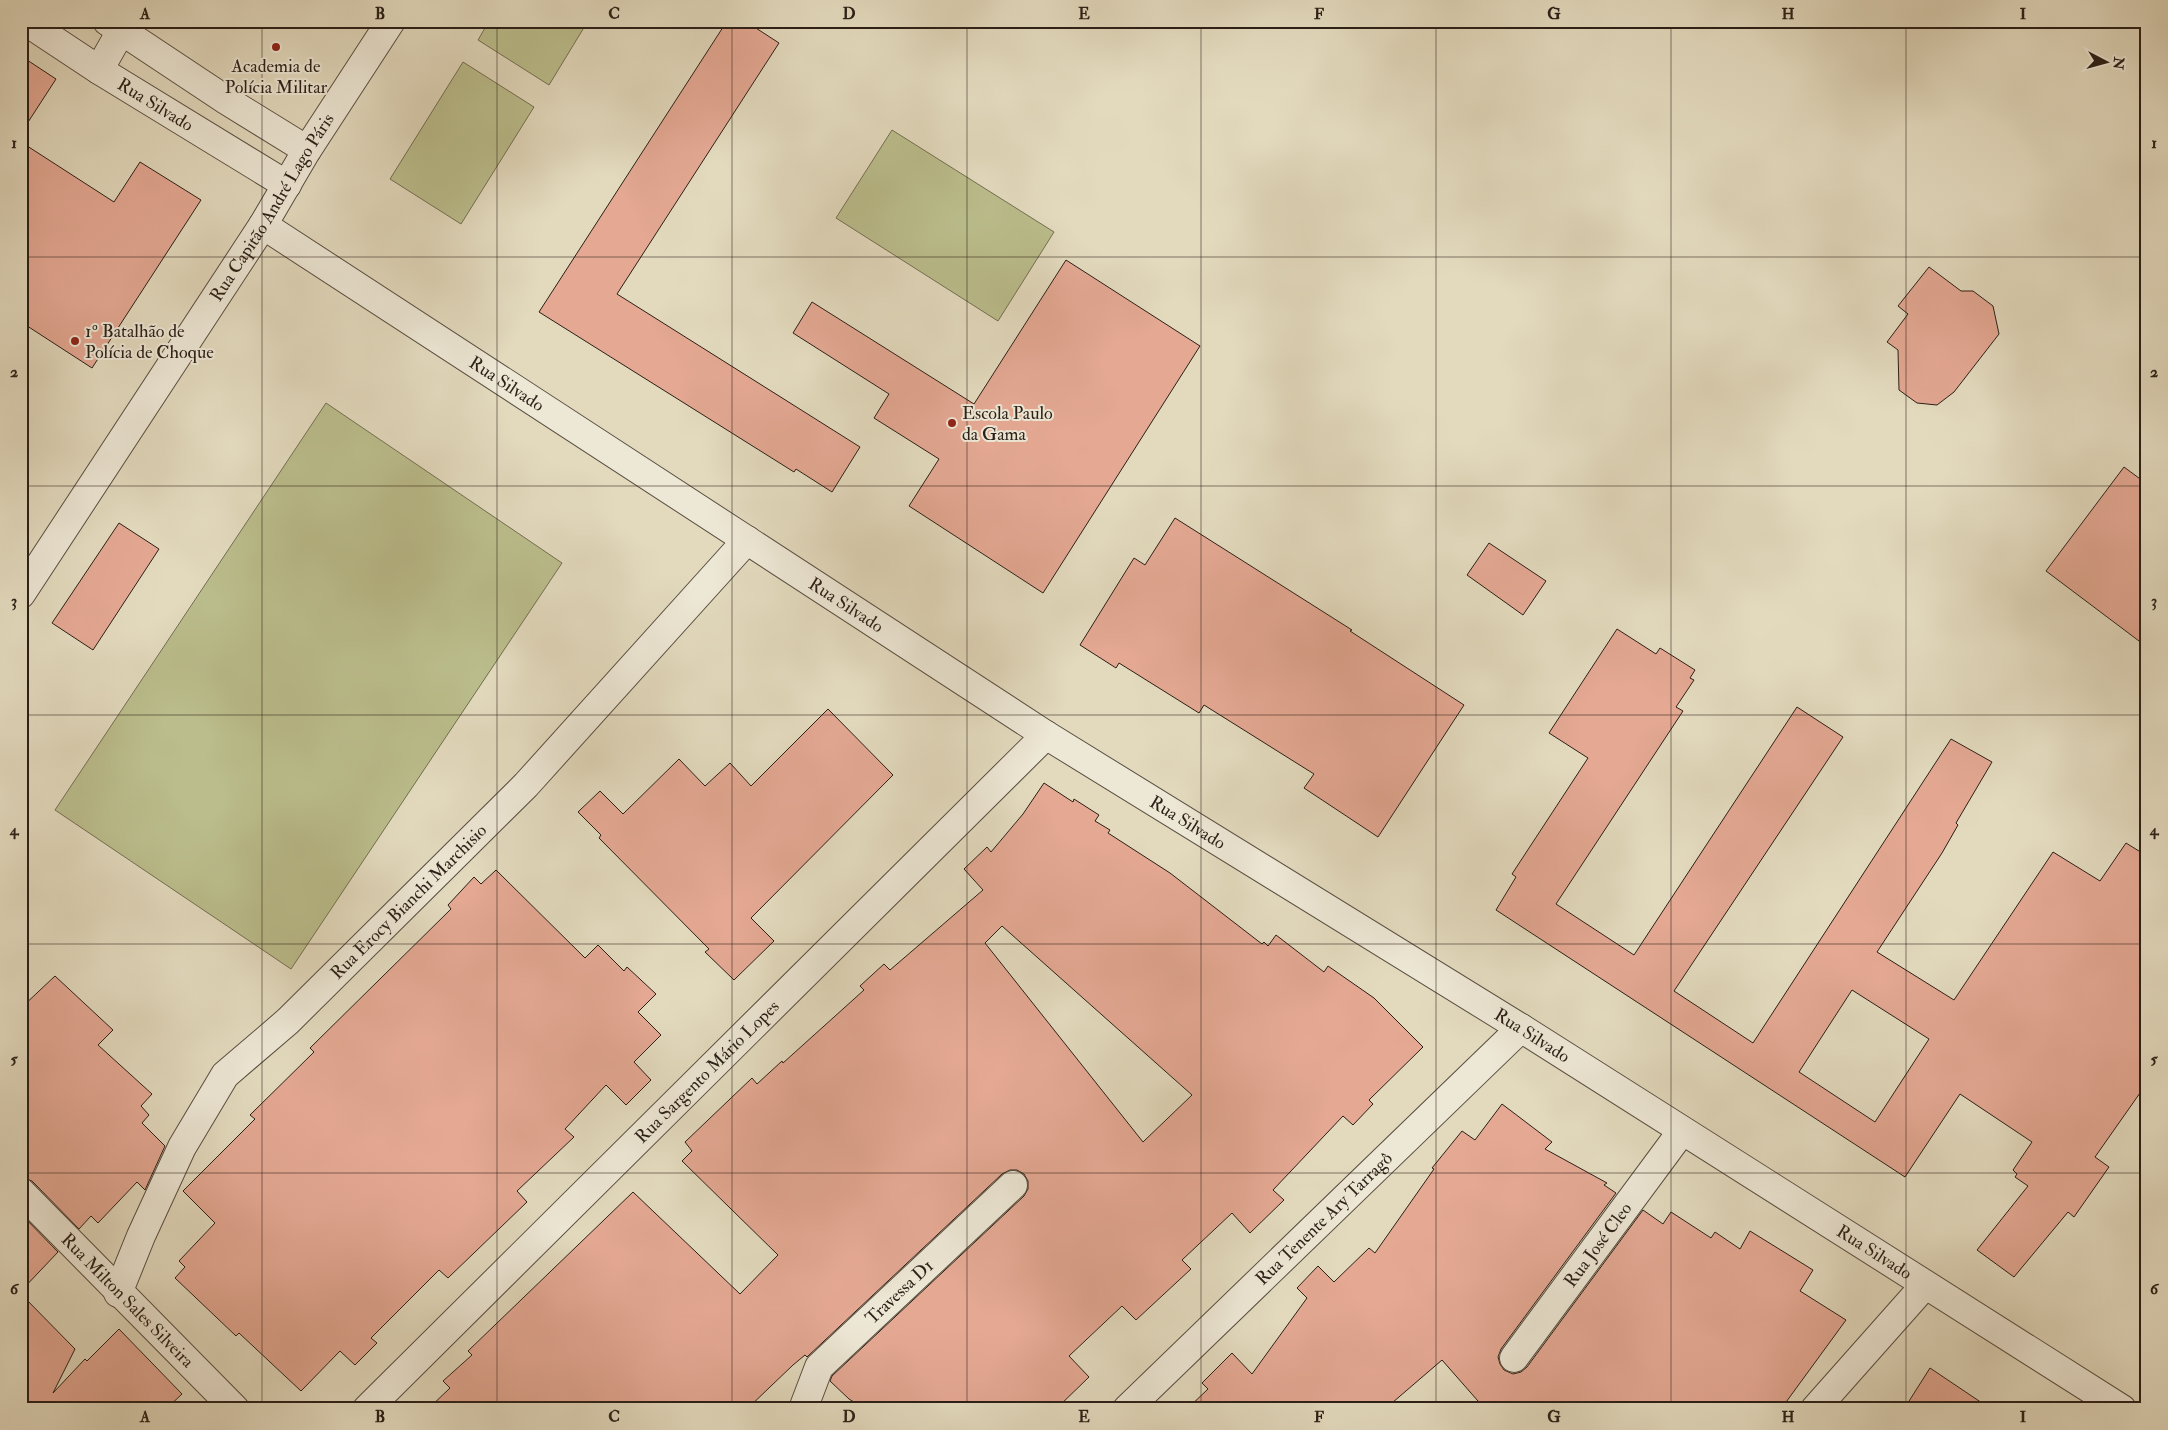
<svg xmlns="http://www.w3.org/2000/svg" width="2168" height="1430" viewBox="0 0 2168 1430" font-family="'IM FELL Double Pica',serif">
<rect width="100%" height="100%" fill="#e3dabe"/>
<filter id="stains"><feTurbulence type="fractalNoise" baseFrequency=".004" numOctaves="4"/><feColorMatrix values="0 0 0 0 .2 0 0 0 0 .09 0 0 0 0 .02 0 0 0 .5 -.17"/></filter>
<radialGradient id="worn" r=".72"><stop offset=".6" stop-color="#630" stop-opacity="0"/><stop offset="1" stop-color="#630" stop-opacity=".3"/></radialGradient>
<path fill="#bbbd8c" stroke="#736e52" d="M489 21H588L549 85 478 40Z
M463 62 534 107 461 224 390 179Z
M892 130 1054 232 998 321 836 218Z
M326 403 562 563 291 969 55 810Z"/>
<path fill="#e4a893" stroke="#2b1f17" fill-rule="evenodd" d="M727 21H745L779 43 617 294 860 447 832 492 796 469 794 472 539 312Z
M21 56 56 79 21 133Z
M21 142 114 202 140 162 201 200 92 368 21 322Z
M1066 260 1200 346 1043 593 909 506 939 459 874 418 889 394 793 333 812 302 974 404Z
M1929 267 1961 291H1973L1993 306 1999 334 1954 392 1937 405 1917 403 1899 390 1898 350 1887 342 1908 314 1898 306Z
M2124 467 2147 484V647L2046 571Z
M1175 518 1352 630 1350 631 1464 705 1378 837 1304 788 1314 774 1204 705 1199 713 1119 663 1116 668 1080 645 1134 558 1145 565Z
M119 523 159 549 93 650 52 623Z
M1489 543 1546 581 1523 615 1467 575Z
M1617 629 1656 654 1660 648 1695 670 1690 678 1694 680 1676 707 1683 711 1556 904 1634 955 1797 707 1843 737 1674 991 1753 1043 1951 739 1992 762 1956 823 1958 825 1942 853 1877 952 1954 1000 2053 852 2100 881 2126 843 2147 856V1083L2095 1157 2109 1167 2074 1217 2068 1212 2014 1277 1977 1250 2028 1186 2015 1177 2017 1174 2013 1170 2032 1142 1960 1094 1905 1177 1496 910 1516 877 1512 874 1588 758 1549 733ZM1852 990 1929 1039 1875 1122 1799 1072Z
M828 709 893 775 751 918 774 941 734 980 705 952 709 949 599 838 601 835 578 812 600 791 623 814 679 759 705 786 730 763 751 786Z
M1044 783 1073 802 1074 799 1099 815 1095 821 1110 830 1108 833 1170 873 1262 944 1264 942 1268 946 1276 935 1324 972 1328 966 1374 998 1423 1047 1369 1100 1373 1104 1353 1125 1343 1116 1273 1190 1284 1200 1250 1233 1232 1213 1182 1260 1191 1269 1136 1320 1122 1306 1069 1356 1089 1377 1056 1409H865L849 1399 830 1381 832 1376 1024 1196 1028 1189V1181L1024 1174 1017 1170H1010L1002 1174 807 1357 805 1355 793 1365 747 1409H428L450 1388 443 1381 472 1355 468 1351 633 1192 740 1294 778 1255 682 1161 692 1151 685 1142 752 1078 757 1084 782 1061 783 1063 864 990 860 986 884 964 890 970 983 890 964 869 987 847 991 852 1023 814ZM1002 926 1192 1095 1143 1142 985 943Z
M496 870 585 958 598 945 624 971 627 967 656 994 638 1012 661 1035 634 1062 651 1080 626 1105 606 1085 565 1129 574 1137 517 1191 527 1202 448 1278 439 1270 371 1338 377 1343 355 1365 340 1351 301 1391 239 1333 236 1336 175 1278 185 1267 179 1261 215 1223 183 1191 255 1119 250 1115 314 1052 310 1048 451 909 448 905 474 877 481 884Z
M55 976 113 1030 98 1045 152 1094 141 1106 149 1115 142 1123 165 1146 145 1190 137 1182 98 1223 91 1216 79 1229 32 1181 21 1177V1008Z
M1502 1104 1552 1142 1545 1149 1607 1183 1604 1185 1616 1193 1501 1349 1498 1357 1500 1364 1504 1370 1513 1374 1521 1372 1527 1367 1643 1210 1663 1224 1671 1212 1711 1238 1715 1232 1740 1249 1750 1231 1813 1270 1800 1291 1846 1320 1781 1409H1485L1442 1360 1385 1409H1187L1208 1389 1202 1383 1232 1353 1252 1374 1307 1298 1297 1288 1318 1266 1334 1282 1369 1248 1375 1253 1434 1169 1432 1168 1462 1131 1475 1140Z
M21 1214 58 1252 21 1291Z
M21 1294 75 1349 53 1393 85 1359 87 1361 119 1329 182 1394 166 1409H21Z
M1930 1368 1991 1409H1904Z"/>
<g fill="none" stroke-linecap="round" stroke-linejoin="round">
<defs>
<g id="minor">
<path id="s1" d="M25 21 99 70 287 185"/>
<path d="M107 21 226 100 307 150"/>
<path d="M99 70 121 31"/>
<path id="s2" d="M21 1192 235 1409"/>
<path id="s3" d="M118 1293 141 1236 182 1147 225 1075 288 1021 526 785 747 540"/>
<path id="s4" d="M1514 1358 1682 1131"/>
<path id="s5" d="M367 1409 1046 735"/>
<path id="s6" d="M803 1409 819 1367 1013 1185"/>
<path id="s7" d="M1127 1409 1521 1028"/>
<path d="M1815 1409 1925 1285"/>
</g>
<g id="tertiary">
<path id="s8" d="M263 225 1046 735 1521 1028 2122 1409"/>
<path id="s9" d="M21 594 263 225 307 150 391 21"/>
</g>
</defs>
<use href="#minor" stroke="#594e41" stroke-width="30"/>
<use href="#tertiary" stroke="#594e41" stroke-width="30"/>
<use href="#minor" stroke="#ede7d5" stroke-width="28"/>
<use href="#tertiary" stroke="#ede7d5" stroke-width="28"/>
</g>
<path fill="none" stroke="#2b1f17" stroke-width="1" stroke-opacity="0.55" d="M262 21V1409M497 21V1409M732 21V1409M967 21V1409M1201 21V1409M1436 21V1409M1671 21V1409M1906 21V1409M21 257H2147M21 486H2147M21 715H2147M21 944H2147M21 1173H2147"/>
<g fill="#8f2418" stroke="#ede7d5" stroke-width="2">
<circle cx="276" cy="47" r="5"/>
<circle cx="75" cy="341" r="5"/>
<circle cx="952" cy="423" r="5"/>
</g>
<g text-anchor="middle" stroke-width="4" stroke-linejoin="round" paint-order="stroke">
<g font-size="18" fill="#2b1f17" stroke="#ede7d5" text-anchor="start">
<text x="276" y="72" text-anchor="middle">Academia de<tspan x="276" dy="21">Polícia Militar</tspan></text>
<text x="85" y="337">1º Batalhão de<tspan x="85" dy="21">Polícia de Choque</tspan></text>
<text x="962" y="419">Escola Paulo<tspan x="962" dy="21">da Gama</tspan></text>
</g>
<g font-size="18" fill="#2b1f17" stroke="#ede7d5">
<text dy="6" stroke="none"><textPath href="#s1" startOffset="155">Rua Silvado</textPath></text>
<text dy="6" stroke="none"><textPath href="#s9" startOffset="461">Rua Capitão André Lago Páris</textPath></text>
<text dy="6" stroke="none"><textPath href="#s8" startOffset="291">Rua Silvado</textPath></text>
<text dy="6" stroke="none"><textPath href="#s8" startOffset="696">Rua Silvado</textPath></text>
<text dy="6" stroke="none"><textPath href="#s8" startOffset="1101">Rua Silvado</textPath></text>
<text dy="6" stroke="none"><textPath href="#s3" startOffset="496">Rua Erocy Bianchi Marchisio</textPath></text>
<text dy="6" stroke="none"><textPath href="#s8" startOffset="1506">Rua Silvado</textPath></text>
<text dy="6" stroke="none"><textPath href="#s5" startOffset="479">Rua Sargento Mário Lopes</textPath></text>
<text dy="6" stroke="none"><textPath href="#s7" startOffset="274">Rua Tenente Ary Tarragô</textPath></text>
<text dy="6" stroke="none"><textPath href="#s4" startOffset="141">Rua José Cleo</textPath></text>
<text dy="6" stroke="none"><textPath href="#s8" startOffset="1911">Rua Silvado</textPath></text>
<text dy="6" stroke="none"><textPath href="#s6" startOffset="155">Travessa D1</textPath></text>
<text dy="6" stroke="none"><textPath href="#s2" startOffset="152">Rua Milton Sales Silveira</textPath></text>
</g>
</g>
<rect width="2168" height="1430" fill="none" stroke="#e3dabe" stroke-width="55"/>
<g transform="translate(2106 62) rotate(96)" stroke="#ede7d5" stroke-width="4" paint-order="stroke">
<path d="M0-4L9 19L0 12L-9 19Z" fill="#2b1f17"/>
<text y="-8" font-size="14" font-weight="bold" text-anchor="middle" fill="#2b1f17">N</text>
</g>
<rect x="28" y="28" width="2112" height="1374" fill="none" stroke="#2b1f17" stroke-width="2"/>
<g font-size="16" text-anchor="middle" font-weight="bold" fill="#2b1f17">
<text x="145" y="19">A</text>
<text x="380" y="19">B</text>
<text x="614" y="19">C</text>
<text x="849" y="19">D</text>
<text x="1084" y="19">E</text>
<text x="1319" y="19">F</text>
<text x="1554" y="19">G</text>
<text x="1788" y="19">H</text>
<text x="2023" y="19">I</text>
<text x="14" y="148">1</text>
<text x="2154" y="148">1</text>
<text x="14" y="377">2</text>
<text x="2154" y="377">2</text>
<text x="14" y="606">3</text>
<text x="2154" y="606">3</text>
<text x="14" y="835">4</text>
<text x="2154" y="835">4</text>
<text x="14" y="1064">5</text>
<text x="2154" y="1064">5</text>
<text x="14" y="1294">6</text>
<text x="2154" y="1294">6</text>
<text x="145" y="1422">A</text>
<text x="380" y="1422">B</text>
<text x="614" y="1422">C</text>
<text x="849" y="1422">D</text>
<text x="1084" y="1422">E</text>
<text x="1319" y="1422">F</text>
<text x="1554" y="1422">G</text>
<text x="1788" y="1422">H</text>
<text x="2023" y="1422">I</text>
</g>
<rect width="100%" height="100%" filter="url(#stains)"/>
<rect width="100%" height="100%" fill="url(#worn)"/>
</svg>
